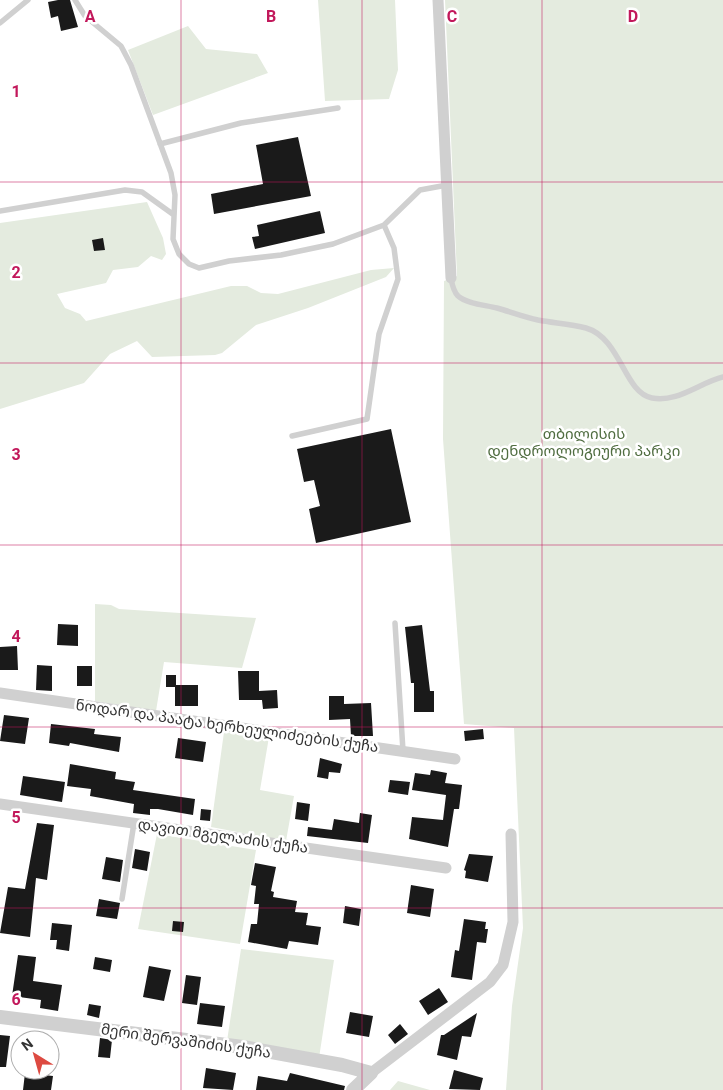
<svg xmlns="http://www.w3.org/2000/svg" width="723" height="1090" viewBox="0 0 723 1090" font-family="Roboto,'Noto Sans Georgian',sans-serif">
<rect width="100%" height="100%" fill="#fff"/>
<path fill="#e4ebdf" d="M318 0H395L398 70 389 99 325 101Z
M445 0H723V1090H506L512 1006 523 928 514 728 464 724 443 439 444 281 457 276Z
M188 26 206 49 257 54 268 73 153 115 128 50Z
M147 202 163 238 166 254 162 260 151 256 138 267 113 270 106 283 57 294 65 308 80 314 86 321 231 286H247L261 293 278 294 371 270 394 268 386 277 308 308 256 325 222 353 215 355 152 357 137 341 110 354 84 383 0 409V223Z
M95 604 111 605 119 609 256 618 242 668 164 662 156 711 95 701Z
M224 732 269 737 260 790 294 796 286 841 211 827Z
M157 834 256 850 240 944 138 929Z
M241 949 334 960 319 1058 227 1041Z
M398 1081 430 1090H390Z"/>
<path fill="#1a1a1a" d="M58 0H70L78 27 61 31 58 16 51 18 48 2Z
M298 137 311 196 214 214 211 194 263 184 256 145Z
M320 211 325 233 255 249 252 237 259 236 257 225Z
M103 238 105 250 94 251 92 240Z
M391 429 411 522 316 543 309 509 320 506 314 480 304 482 297 449Z
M58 624 78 625V646L57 645Z
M422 625 430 691H434V712H414V683H411L405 627Z
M17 646 18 670H0V647Z
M37 665 52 666V691L36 690Z
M77 666H92V686H77Z
M238 671H259V691L277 690 278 708 263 709 262 700H239Z
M166 675H176V685H198V706H175V687H166Z
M329 696H344V704L371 703 373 736H351L350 719 329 720Z
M4 715 29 718 25 744 0 741Z
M51 724 95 729 94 734 121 737 119 752 70 743 69 746 49 743Z
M483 729 484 739 465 741 464 731Z
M178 738 206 742 203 762 175 758Z
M320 758 342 764 340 773 329 772 328 779 317 777Z
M70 764 116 772 115 779 135 782 133 790 195 799 193 815 158 809H150V815L133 813 134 804 90 796 91 789 67 786Z
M431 770 447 773 445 783 462 785 459 809H454L448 847 409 839 412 817 443 820 446 795 412 790 415 773 430 775Z
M23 776 65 782 62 802 20 795Z
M390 780 410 782 408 795 388 792Z
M297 802 310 804 308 821 295 819Z
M201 809 211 810 210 821 200 820Z
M360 813 372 815 368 843 307 836 308 827 332 830 334 819 359 823Z
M37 823 54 825 47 880 36 878 30 937 0 933 8 887 25 889Z
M135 849 150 852 147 871 132 868Z
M469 854 493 856 488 882 465 878 466 871 464 870Z
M106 857 123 860 120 882 102 879Z
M255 863 276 867 271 891 274 892 273 897 297 901 295 912 308 913 306 925 321 927 318 945 289 941 287 949 248 942 251 924H257L259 904H254L256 886 251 885Z
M411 885 434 889 430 917 407 913Z
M99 899 120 903 117 919 96 916Z
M345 906 361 909 359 926 343 923Z
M464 919 486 922 485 929H488L486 943 477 942 472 980 451 977 455 950 459 951Z
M173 921 184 922 183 932 172 931Z
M52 923 72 925 69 951 56 949 57 940H50Z
M18 955 36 957 33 981 62 985 58 1011 40 1008 41 1000 12 996Z
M95 957 112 960 110 972 93 969Z
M149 966 171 970 164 1001 143 997Z
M186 975 201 977 197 1005 182 1003Z
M439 988 448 1002 428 1015 419 1001Z
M200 1003 225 1006 222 1027 197 1024Z
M89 1004 101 1006 99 1018 87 1015Z
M350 1012 373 1016 369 1037 346 1033Z
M477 1013 471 1037 462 1036 457 1060 437 1055 441 1035H444Z
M400 1024 408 1034 395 1044 388 1035Z
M0 1035 10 1036 6 1067H0Z
M100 1038 112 1040 110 1058 98 1057Z
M206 1068 236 1073 233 1090 203 1088Z
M454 1070 483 1078 480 1090 449 1089Z
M25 1073 53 1076 51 1090H23Z
M290 1073 345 1086 344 1090H256L258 1076 287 1081Z"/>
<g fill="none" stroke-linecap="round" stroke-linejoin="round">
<path stroke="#d0d0d0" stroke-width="5.5" d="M75 0 85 16 121 46 131 65 171 173 175 195 173 239 179 254 189 264 199 268 229 261 281 255 333 244 384 225 420 190 447 185
M0 23 28 0
M160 144 241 123 338 108
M0 211 125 190 142 192 174 215
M451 278C452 284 453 291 458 296 467 304 485 305 497 308 511 312 524 317 538 320 554 323 570 324 586 328 621 338 624 393 652 398 677 403 699 383 723 377
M292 436 367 419 379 334 398 279 394 248 384 225
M395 623 403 751
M122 899 134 823"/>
<path stroke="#d0d0d0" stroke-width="11" d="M438 0 451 278
M0 693 455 759
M0 804 446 868
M371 1073 490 982 503 965 513 922 511 834"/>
<path stroke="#d0d0d0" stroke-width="14" d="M0 1017 243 1047 342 1065 371 1073 353 1090"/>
</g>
<path fill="none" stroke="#c2185b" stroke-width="1" stroke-opacity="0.55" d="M181 0V1090M362 0V1090M542 0V1090M0 182H723M0 363H723M0 545H723M0 727H723M0 908H723"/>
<g text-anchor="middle" stroke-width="5" stroke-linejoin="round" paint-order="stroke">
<g font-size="15" fill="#506d41" stroke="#fff">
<text x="584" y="439">თბილისის<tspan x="584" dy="17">დენდროლოგიური პარკი</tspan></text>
</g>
<g font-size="15" fill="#333" stroke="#fff">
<text transform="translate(227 726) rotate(8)" y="5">ნოდარ და პაატა ხერხეულიძეების ქუჩა</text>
<text transform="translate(223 836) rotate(8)" y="5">დავით მგელაძის ქუჩა</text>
<text transform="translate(186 1041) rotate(8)" y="5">მერი შერვაშიძის ქუჩა</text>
</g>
</g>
<g font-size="16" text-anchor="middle" font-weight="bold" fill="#c2185b" stroke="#fff" stroke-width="5" stroke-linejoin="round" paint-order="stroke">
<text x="90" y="22">A</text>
<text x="271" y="22">B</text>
<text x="452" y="22">C</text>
<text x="633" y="22">D</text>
<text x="16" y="97">1</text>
<text x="16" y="278">2</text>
<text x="16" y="460">3</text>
<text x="16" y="642">4</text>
<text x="16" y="823">5</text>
<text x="16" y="1005">6</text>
</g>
<g transform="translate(35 1055) rotate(323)"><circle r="24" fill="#ffffff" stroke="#adadad"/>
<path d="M0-4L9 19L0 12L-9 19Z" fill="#dd4a41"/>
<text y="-8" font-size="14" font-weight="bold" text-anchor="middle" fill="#333333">N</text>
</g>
</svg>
